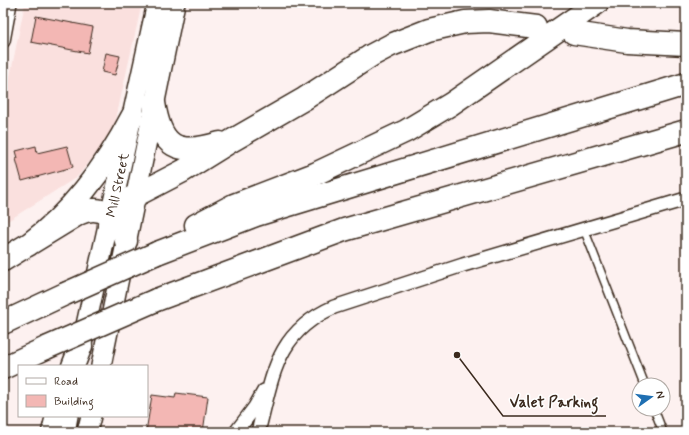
<svg xmlns="http://www.w3.org/2000/svg" width="689" height="435" viewBox="0 0 689 435" font-family="Mynerve,sans-serif">
<rect width="100%" height="100%" fill="#fdf1f0"/>
<filter id="ink" filterUnits="userSpaceOnUse"><feTurbulence type="fractalNoise" baseFrequency=".025" numOctaves="2"/><feDisplacementMap in="SourceGraphic" scale="8" xChannelSelector="R" yChannelSelector="G"/><feConvolveMatrix kernelMatrix="1 2 1 2 8 2 1 2 1" color-interpolation-filters="sRGB"/></filter>
<g filter="url(#ink)">
<path fill="#fae0de" d="M25 3H142L115 123 104 144 77 177 3 224V111Z"/>
<path fill="#f3b7b4" stroke="#3b2a1e" d="M36 16 93 27 88 53 31 42Z
M106 53 120 56 115 75 102 72Z
M36 146 37 153 67 146 73 167 22 181 16 159 18 158 16 151Z
M176 393 208 397 203 432H146L152 395 175 398Z"/>
<g fill="none" stroke-linecap="round" stroke-linejoin="round">
<defs>
<path id="lane" d="M584 229 645 385
M654 409 663 432"/>
<path id="street" d="M3 41 10 3
M236 432 255 407 264 391
M258 432C273 376 275 333 334 307L463 265 686 199"/>
<path id="secondary" d="M82 343 157 3
M101 366 175 3
M65 432 68 416
M87 432 91 416"/>
<path id="highway" d="M574 33 627 41 686 44
M154 103C161 148 177 156 220 143
M109 224 118 210 129 199 183 171 233 140 304 99 372 55 391 45 429 30 465 22 489 21 536 27
M196 225 234 205 315 174 406 131 451 104 597 3
M28 245C73 211 106 167 132 117
M157 253 256 215 686 84
M3 260 78 214C101 202 122 219 126 241
M156 300 344 230 686 131
M3 323 65 294
M73 366 81 346
M3 368 46 348
M53 432 57 416"/>
</defs>
<use href="#lane" stroke="#3b2a1e" stroke-width="10"/>
<use href="#street" stroke="#3b2a1e" stroke-width="16"/>
<use href="#secondary" stroke="#3b2a1e" stroke-width="22"/>
<use href="#highway" stroke="#3b2a1e" stroke-width="25"/>
<use href="#lane" stroke="#fff" stroke-width="7"/>
<use href="#street" stroke="#fff" stroke-width="13"/>
<use href="#secondary" stroke="#fff" stroke-width="19"/>
<use href="#highway" stroke="#fff" stroke-width="22"/>
<defs>
<path id="highway-bridge" d="M65 294 157 253
M46 348 156 300"/>
</defs>
<use href="#highway-bridge" stroke="#3b2a1e" stroke-width="25" stroke-linecap="butt"/>
<use href="#highway-bridge" stroke="#fff" stroke-width="22"/>
</g>
</g>
<g text-anchor="middle" stroke-width="3" stroke-linejoin="round" paint-order="stroke">
<g font-size="14" fill="#3b2a1e" stroke="#fff">
<text transform="translate(117 185) rotate(-78)" y="5">Mill Street</text>
</g>
</g>
<path fill="none" stroke="#3b2a1e" stroke-width="1.5" d="M457 355L503 416H606"/>
<circle fill="#3b2a1e" stroke="#fff" stroke-width="1.5" cx="457" cy="355" r="4"/>
<g font-size="15" text-anchor="middle" font-weight="bold" fill="#3b2a1e" stroke="#fff" stroke-width="3" stroke-linejoin="round" paint-order="stroke">
<text x="554" y="407">Valet Parking</text>
</g>
<rect width="689" height="435" fill="none" stroke="#fff" stroke-width="16"/>
<rect x="8" y="8" width="673" height="419" fill="none" stroke="#3b2a1e" stroke-width="1.5" filter="url(#ink)"/>
<rect x="18" y="365" width="130" height="52" fill="#ffffff" stroke="#b1aaa5"/>
<rect x="26" y="378" width="20" height="6" fill="#ffffff" stroke="#b1aaa5"/>
<text x="54" y="385" font-size="12" fill="#3b2a1e">Road</text>
<rect x="26" y="395" width="20" height="12" fill="#f3b7b4" stroke="#b1aaa5"/>
<text x="54" y="405" font-size="12" fill="#3b2a1e">Building</text>
<g transform="translate(651 397) rotate(76)"><circle r="19" fill="#ffffff" stroke="#b1aaa5"/>
<path d="M0-3L7 15L0 10L-7 15Z" fill="#1f6fb2"/>
<text y="-6" font-size="11" font-weight="bold" text-anchor="middle" fill="#3b2a1e">N</text>
</g>
</svg>
